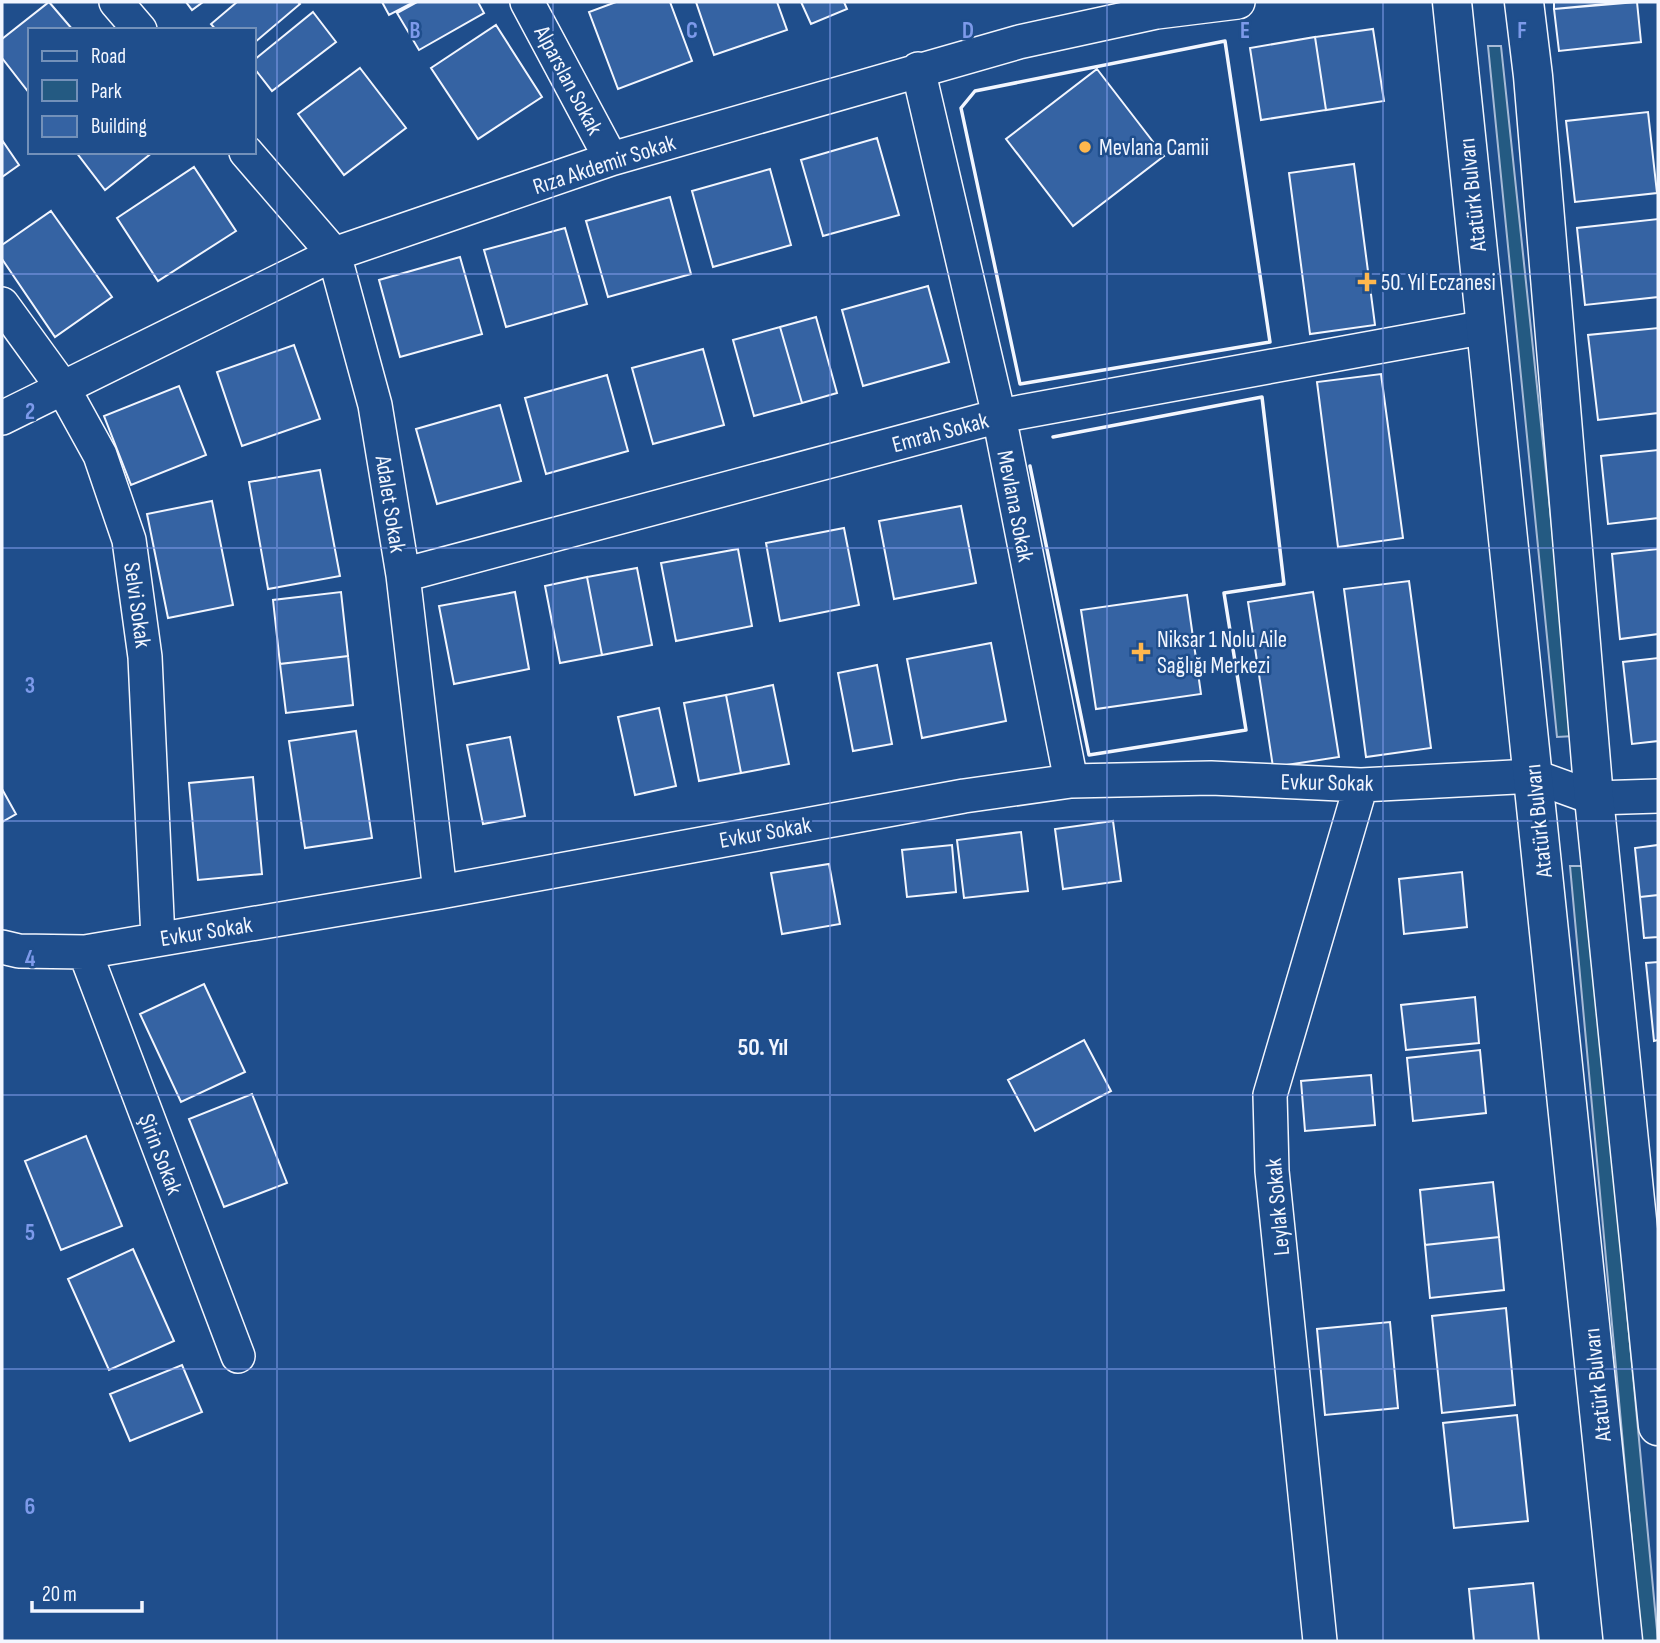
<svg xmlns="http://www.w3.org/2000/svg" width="1660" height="1643" viewBox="0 0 1660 1643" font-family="'Sofia Sans Condensed',sans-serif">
<rect width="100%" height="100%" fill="#1f4e8c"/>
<path fill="#245a82" stroke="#a8bbd7" stroke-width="2" d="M1488 46H1501L1574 736 1557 737Z
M1570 866H1585L1658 1641H1641Z"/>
<path fill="#3563a3" stroke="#f2f6ff" stroke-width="2" d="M49 2 73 30H30V94L2 58V39Z
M186 2H203L192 10Z
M237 2H298L300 4 254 43V30H216L211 24Z
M382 2H414L389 15Z
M417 2H478L484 13 419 50 397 13Z
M616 2H670L692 61 618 89 589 12Z
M696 2H777L787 30 714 55Z
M801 2H844L847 9 811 24Z
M1554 2H1626L1554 9Z
M1637 2 1641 42 1559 51 1554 9Z
M313 12 336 42 272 91 254 68V60Z
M496 25 542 97 478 139 431 68Z
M1373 29 1384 101 1326 110 1315 37Z
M1315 37 1326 110 1261 120 1250 48Z
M360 68 406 128 344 175 298 114Z
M1097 69 1164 156 1073 226 1006 139Z
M1648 112 1657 193 1575 202 1566 121Z
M877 138 899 215 823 236 801 160Z
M2 140 19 165 2 177Z
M76 152H153L105 190Z
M1354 164 1375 325 1310 334 1289 173Z
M194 167 236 231 158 281 117 218Z
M770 169 791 245 713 267 692 191Z
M670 197 691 274 608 297 586 221Z
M51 211 112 297 55 337 2 259V245Z
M1658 219V297L1585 305 1577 228Z
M565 228 587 304 506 327 484 250Z
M460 257 482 334 400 357 379 280Z
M928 286 949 362 863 386 842 310Z
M816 317 837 393 802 403 780 327Z
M780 327 802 403 754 416 733 340Z
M1658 328V413L1598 420 1588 335Z
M294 345 320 419 242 446 217 372Z
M703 349 724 425 653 444 632 368Z
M1381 374 1403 538 1338 547 1317 382Z
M607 375 628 451 546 474 525 398Z
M179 386 206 455 131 485 104 416Z
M500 405 521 481 437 504 416 429Z
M1658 450V518L1608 524 1601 456Z
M320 470 340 576 268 589 249 482Z
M212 501 233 605 168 618 147 514Z
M961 506 976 583 894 599 879 521Z
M844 528 859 605 780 621 766 543Z
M738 549 752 626 676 641 661 563Z
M1658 549V634L1620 639 1612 554Z
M637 568 652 645 602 655 587 577Z
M587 577 602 655 560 663 545 586Z
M1409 581 1431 748 1366 757 1344 589Z
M341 592 348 656 280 664 273 600Z
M515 592 529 669 454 684 439 606Z
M1313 592 1339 757 1273 767 1248 602Z
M1187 595 1201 694 1096 709 1081 610Z
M991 643 1006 721 922 738 907 659Z
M348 656 353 705 286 713 280 664Z
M1658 658V741L1632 744 1623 662Z
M877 665 892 744 853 751 838 673Z
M773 685 789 764 741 773 726 695Z
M726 695 741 773 699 781 684 703Z
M659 708 676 786 635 795 618 717Z
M356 731 372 838 305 848 289 741Z
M510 737 525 816 483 824 467 745Z
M253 777 262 874 198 880 189 783Z
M2 789 16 814 2 822Z
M1113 821 1121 881 1063 889 1055 829Z
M1021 832 1028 891 964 898 957 840Z
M952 845 956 892 907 897 902 850Z
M1658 845V895L1640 897 1635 848Z
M829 864 840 924 782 934 771 873Z
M1462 872 1467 927 1404 934 1399 879Z
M1658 895V937L1644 938 1640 897Z
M1658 962V1040L1654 1041 1646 963Z
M204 984 245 1072 181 1102 140 1014Z
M1475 997 1479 1043 1406 1050 1401 1005Z
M1084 1040 1111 1091 1035 1131 1008 1080Z
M1480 1050 1486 1113 1413 1121 1407 1058Z
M1371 1075 1375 1125 1305 1131 1301 1081Z
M252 1094 287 1183 224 1207 189 1119Z
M86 1136 122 1226 61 1250 25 1161Z
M1493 1182 1499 1237 1425 1245 1420 1190Z
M1499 1237 1504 1290 1430 1298 1425 1245Z
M133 1249 174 1341 109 1370 68 1279Z
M1506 1308 1515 1405 1442 1413 1432 1316Z
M1390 1322 1398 1408 1325 1415 1317 1329Z
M182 1365 202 1412 130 1441 110 1394Z
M1517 1415 1528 1521 1454 1528 1443 1423Z
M1533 1583 1539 1641H1474L1469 1589Z"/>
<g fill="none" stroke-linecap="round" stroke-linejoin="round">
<defs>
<path id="minor" d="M116 2 140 30
M527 2 611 159
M918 69 999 416 1071 781
M246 152 334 254 375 405 403 575 440 892
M2 304 63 388 100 455 129 540 145 657 158 939
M2 418 334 254 611 159 1019 42 1157 12 1238 2
M403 575 999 416 1486 327
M2 947 19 951 85 952 440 892 964 796 1071 781 1211 778 1361 785 1533 776 1594 798 1658 796
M85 952 238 1356
M1320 1641 1272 1171 1270 1095 1361 785"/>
<path id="secondary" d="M1452 2 1623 1641
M1524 2 1533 76 1594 798 1658 1426"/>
</defs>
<use href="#minor" stroke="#f2f6ff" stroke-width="36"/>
<use href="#secondary" stroke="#f2f6ff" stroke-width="41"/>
<use href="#minor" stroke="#1f4e8c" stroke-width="33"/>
<use href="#secondary" stroke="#1f4e8c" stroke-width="38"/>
<path stroke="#f2f6ff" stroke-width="3.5" d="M1225 41 1270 342 1020 384 961 108 975 91Z
M1030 466 1089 755 1246 730 1224 593 1284 584 1262 397 1053 437"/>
</g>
<path fill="none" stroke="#7d9aea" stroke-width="2" stroke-opacity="0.55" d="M277 2V1641M553 2V1641M830 2V1641M1107 2V1641M1383 2V1641M2 274H1658M2 548H1658M2 821H1658M2 1095H1658M2 1369H1658"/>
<g fill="#ffb74d" stroke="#1f4e8c" stroke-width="2.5">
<circle cx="1085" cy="147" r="7"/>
<path d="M1363.5 271.5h7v7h7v7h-7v7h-7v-7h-7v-7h7z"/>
<path d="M1137.5 641.5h7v7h7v7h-7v7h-7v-7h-7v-7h7z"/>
</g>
<g text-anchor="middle" stroke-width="5" stroke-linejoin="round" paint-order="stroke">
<g font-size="23" fill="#f2f6ff" stroke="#1f4e8c">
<text transform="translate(569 80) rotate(62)" y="8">Alparslan Sokak</text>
<text transform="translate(604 164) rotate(-18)" y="8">Rıza Akdemir Sokak</text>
<text transform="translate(1472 195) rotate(-96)" y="8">Atatürk Bulvarı</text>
<text transform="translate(940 432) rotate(-15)" y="8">Emrah Sokak</text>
<text transform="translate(391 504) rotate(81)" y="8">Adalet Sokak</text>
<text transform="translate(1016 506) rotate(79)" y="8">Mevlana Sokak</text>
<text transform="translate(138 605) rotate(82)" y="8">Selvi Sokak</text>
<text transform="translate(1327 782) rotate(1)" y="8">Evkur Sokak</text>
<text transform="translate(1538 821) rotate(-96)" y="8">Atatürk Bulvarı</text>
<text transform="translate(765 832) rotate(-10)" y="8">Evkur Sokak</text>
<text transform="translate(206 931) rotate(-9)" y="8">Evkur Sokak</text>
<text transform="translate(161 1154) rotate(69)" y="8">Şirin Sokak</text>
<text transform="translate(1277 1207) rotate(-95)" y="8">Leylak Sokak</text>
<text transform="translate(1597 1385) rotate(-96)" y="8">Atatürk Bulvarı</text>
</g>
<g font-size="23" fill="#f2f6ff" stroke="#1f4e8c" text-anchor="start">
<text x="1099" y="155">Mevlana Camii</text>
<text x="1381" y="290">50. Yıl Eczanesi</text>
<text x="1157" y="647">Niksar 1 Nolu Aile<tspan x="1157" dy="26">Sağlığı Merkezi</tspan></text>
</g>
<g font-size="24" font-weight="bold" fill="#f2f6ff" stroke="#1f4e8c">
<text x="763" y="1055">50. Yıl</text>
</g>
</g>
<g font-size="23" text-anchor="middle" font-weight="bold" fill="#7d9aea" stroke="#1f4e8c" stroke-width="5" stroke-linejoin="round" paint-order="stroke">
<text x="415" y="38">B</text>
<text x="692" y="38">C</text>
<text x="968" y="38">D</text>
<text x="1245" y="38">E</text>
<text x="1522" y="38">F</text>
<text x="30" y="419">2</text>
<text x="30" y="693">3</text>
<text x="30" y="966">4</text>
<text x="30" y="1240">5</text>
<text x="30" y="1514">6</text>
</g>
<rect width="1660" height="1643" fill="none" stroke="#f2f6ff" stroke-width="7"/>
<rect x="28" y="28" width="228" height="126" fill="#1f4e8c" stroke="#7391ba" stroke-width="2"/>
<rect x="42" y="51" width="35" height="10" fill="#1f4e8c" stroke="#7391ba" stroke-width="2"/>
<text x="91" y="63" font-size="21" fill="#f2f6ff">Road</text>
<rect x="42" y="80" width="35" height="21" fill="#245a82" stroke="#7391ba" stroke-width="2"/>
<text x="91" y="98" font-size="21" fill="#f2f6ff">Park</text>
<rect x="42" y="116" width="35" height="21" fill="#3563a3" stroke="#7391ba" stroke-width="2"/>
<text x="91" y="133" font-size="21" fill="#f2f6ff">Building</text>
<path d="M32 1601v10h110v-10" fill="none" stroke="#f2f6ff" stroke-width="3.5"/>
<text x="42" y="1601" font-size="21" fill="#f2f6ff" stroke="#1f4e8c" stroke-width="5" paint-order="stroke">20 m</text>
</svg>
